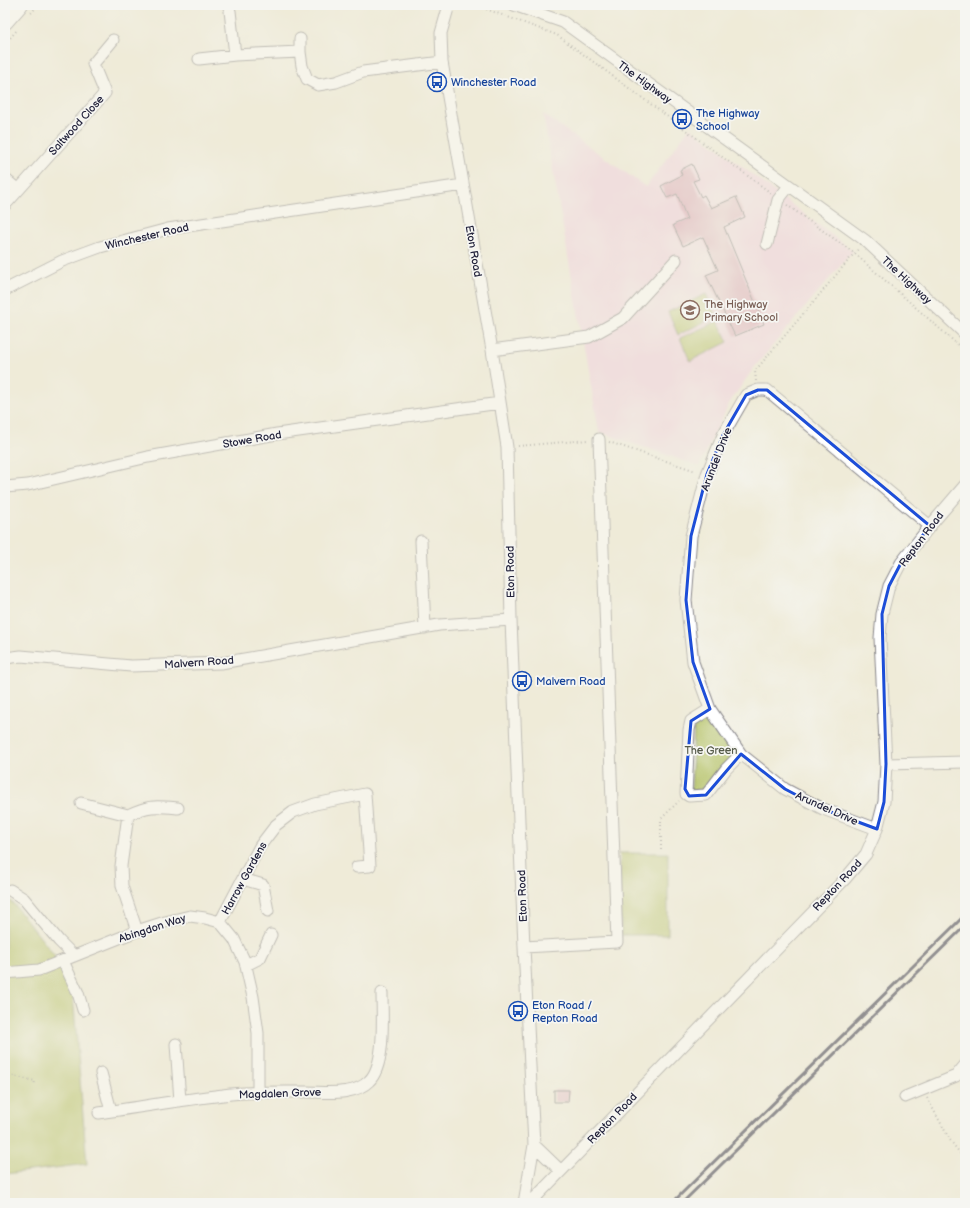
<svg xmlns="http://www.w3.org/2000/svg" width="970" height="1208" viewBox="0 0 970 1208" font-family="'Balsamiq Sans',sans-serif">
<rect width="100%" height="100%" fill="#f6f6f2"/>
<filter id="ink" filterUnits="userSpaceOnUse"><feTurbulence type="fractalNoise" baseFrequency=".025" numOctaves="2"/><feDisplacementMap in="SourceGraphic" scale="8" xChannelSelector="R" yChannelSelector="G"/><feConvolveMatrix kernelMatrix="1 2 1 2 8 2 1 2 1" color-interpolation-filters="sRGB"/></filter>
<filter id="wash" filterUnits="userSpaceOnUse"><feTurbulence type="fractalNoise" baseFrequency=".012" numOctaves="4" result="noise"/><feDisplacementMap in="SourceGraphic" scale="16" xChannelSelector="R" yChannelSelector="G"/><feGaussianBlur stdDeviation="0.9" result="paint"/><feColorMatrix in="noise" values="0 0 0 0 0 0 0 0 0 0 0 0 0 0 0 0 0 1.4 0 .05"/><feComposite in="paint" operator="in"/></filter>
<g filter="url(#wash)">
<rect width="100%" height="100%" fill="#efebd8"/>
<path fill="#f2cfe2" d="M543 114 646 187 690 127 853 251 753 369 730 402 699 466 599 432Z"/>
<path fill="#b4c164" stroke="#6b7250" d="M706 294 716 316 678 335 668 312Z
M718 321 728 342 690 361 680 338Z
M712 715 734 751 732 758 704 789 693 791 691 789 694 725Z
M620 853H668V935H621Z
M5 899 13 903 55 956 73 995 87 1164 5 1174Z"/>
<g id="blocks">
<path fill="#d99eb5" d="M692 164 699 179 693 181 701 197 704 195 711 208 736 197 745 217 724 227 764 324 735 336 706 275 718 270 703 237 683 246 673 225 687 219 677 194 667 198 661 186 682 175 680 170Z
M554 1090H569L568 1102H554Z"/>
</g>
</g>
<g filter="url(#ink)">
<use href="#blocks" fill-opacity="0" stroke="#88868a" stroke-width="1"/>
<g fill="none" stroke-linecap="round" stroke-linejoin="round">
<defs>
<path id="minor" d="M449 5 441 33 442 62 492 350 507 447 511 620 524 947 534 1145 524 1203
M514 5 563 22 866 241 965 334
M230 11 235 55
M300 39V52
M199 59 235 55 300 52 302 66 307 79 318 85 336 82 363 72 442 62
M5 179 18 190
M5 205 105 93 93 64 113 40
M767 244 778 200 789 186
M5 290 62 261 100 247 168 229 463 185
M492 350 589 337 623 318 676 260
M5 487 28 485 148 457 277 434 500 403
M421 541 425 628
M5 658 21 656 131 666 221 663 439 625 511 620
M710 709 691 721 689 730 686 794 689 796 706 795 726 769 741 754
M886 764 965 762
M81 803 128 815 121 866 122 886 137 931
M128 815C149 805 155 806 178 808
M877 829 823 809 785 789 741 754 710 709 693 662 686 600 691 536 707 474 723 435 746 395 758 390H767L930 526
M243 879 263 885 268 911
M10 890 24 899 59 941 74 956
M220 922 260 846 276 825 293 812 315 804 365 794 370 866 357 867
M524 947 617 942 599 439
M63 961 78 993 83 1010
M246 965 260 958 271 935
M5 973 39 970 137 931 165 922 190 916 205 918 220 922 234 939 245 962 253 997 258 1033V1093
M176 1044 180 1101
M101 1073 111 1111
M905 1097 956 1076 965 1065
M99 1113C140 1107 181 1100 223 1095 251 1091 279 1092 307 1092 327 1092 354 1096 369 1081 386 1065 382 1016 382 993
M534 1145 561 1171
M530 1203 845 879 866 854 877 829 884 802 886 764 880 638 882 614 889 586 901 563 930 526 965 485"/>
<path id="major" d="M5 22 20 5"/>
</defs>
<use href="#minor" stroke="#88868a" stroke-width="13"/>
<use href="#major" stroke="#88868a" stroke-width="17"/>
<path stroke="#88868a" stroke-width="2" stroke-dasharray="1 3" stroke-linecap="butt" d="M475 5 557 35 771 193
M31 13 38 5
M5 44 17 30
M787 205 854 253 965 351
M756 381 755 371 858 249
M609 442 696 471
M518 446 588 440
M661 850V819L679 801
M5 1074 35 1081 34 1086
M927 1098 950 1140 965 1160"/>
<use href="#minor" stroke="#fff" stroke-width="11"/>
<use href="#major" stroke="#fff" stroke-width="15"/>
<path stroke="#22223b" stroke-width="3" d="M672 1203 965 915
M682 1203 965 926"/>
</g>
</g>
<path d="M0 0H970V1208H0ZM758 390H767L930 526 901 563 889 586 882 614 886 764 884 802 877 829 823 809 785 789 741 754 706 795 689 796 685 789 691 721 710 709 693 662 686 600 691 536 707 474 723 435 746 395Z" fill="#efebd8" fill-opacity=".55" fill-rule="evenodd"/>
<path fill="none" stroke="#1d4ed8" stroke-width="3" stroke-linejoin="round" d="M758 390H767L930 526 901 563 889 586 882 614 886 764 884 802 877 829 823 809 785 789 741 754 706 795 689 796 685 789 691 721 710 709 693 662 686 600 691 536 707 474 723 435 746 395Z"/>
<defs>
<symbol id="bus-ring" viewBox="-11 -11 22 22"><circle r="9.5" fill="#f6f6f2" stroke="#1a4fb4" stroke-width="1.5"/><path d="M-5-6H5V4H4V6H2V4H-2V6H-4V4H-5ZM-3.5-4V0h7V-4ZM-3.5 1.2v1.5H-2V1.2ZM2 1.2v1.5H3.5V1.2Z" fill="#1a4fb4"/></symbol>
<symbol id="school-ring" viewBox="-11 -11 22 22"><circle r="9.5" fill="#f6f6f2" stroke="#8d6e63" stroke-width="1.5"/><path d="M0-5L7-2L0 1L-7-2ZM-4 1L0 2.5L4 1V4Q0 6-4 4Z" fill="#8d6e63"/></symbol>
</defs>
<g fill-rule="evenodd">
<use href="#bus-ring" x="426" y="71" width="22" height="22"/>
<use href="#bus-ring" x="671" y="108" width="22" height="22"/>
<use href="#school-ring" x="679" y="299" width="22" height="22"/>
<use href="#bus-ring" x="511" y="670" width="22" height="22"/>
<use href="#bus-ring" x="507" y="1000" width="22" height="22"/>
</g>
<g text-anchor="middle" stroke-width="3.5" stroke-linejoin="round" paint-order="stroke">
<g font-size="11" fill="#164399" stroke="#f6f6f2" text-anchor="start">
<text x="451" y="86">Winchester Road</text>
<text x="696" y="117">The Highway<tspan x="696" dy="13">School</tspan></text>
<text x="536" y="685">Malvern Road</text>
<text x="532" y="1009">Eton Road /<tspan x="532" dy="13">Repton Road</tspan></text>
</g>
<g font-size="11" fill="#22223b" stroke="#f6f6f2">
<text transform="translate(645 82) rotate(36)" y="4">The Highway</text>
<text transform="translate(76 125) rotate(-48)" y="4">Saltwood Close</text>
<text transform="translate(147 236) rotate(-13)" y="4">Winchester Road</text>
<text transform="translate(474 251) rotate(80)" y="4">Eton Road</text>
<text transform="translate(907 280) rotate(43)" y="4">The Highway</text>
<text transform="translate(252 439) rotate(-10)" y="4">Stowe Road</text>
<text transform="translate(716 459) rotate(-69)" y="4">Arundel Drive</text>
<text transform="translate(921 539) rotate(-53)" y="4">Repton Road</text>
<text transform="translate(510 572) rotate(-91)" y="4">Eton Road</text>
<text transform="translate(199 662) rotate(-4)" y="4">Malvern Road</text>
<text transform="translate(827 808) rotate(24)" y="4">Arundel Drive</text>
<text transform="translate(244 878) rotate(-61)" y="4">Harrow Gardens</text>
<text transform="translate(837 885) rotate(-47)" y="4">Repton Road</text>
<text transform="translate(522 896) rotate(-92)" y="4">Eton Road</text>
<text transform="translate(152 928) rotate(-18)" y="4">Abingdon Way</text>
<text transform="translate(280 1093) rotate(-2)" y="4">Magdalen Grove</text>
<text transform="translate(612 1118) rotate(-46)" y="4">Repton Road</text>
</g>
<g font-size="11" fill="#785e54" stroke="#f6f6f2" text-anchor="start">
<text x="704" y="308">The Highway<tspan x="704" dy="13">Primary School</tspan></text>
</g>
<g font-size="11" fill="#555a49" stroke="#f6f6f2">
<text x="711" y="754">The Green</text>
</g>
</g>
<rect width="970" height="1208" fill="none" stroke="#f6f6f2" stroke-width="20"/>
</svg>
